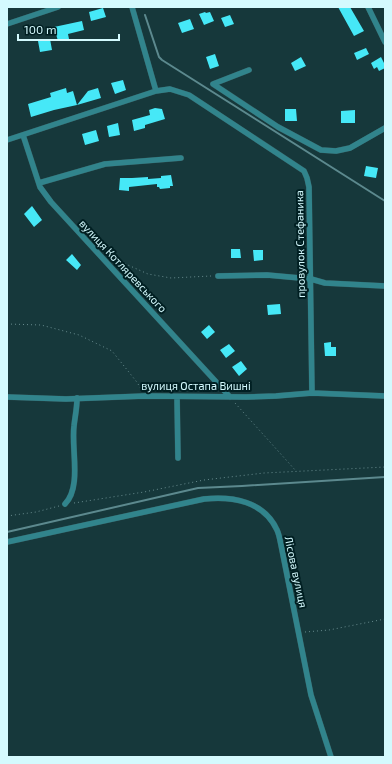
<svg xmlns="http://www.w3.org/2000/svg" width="392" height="764" viewBox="0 0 392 764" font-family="'Exo 2',sans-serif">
<rect width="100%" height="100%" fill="#16383b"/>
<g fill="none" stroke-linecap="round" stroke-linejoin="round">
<path stroke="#5c898e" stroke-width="2" d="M145 15 159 57 162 60 385 201
M7 532 198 488 242 486 385 477"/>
</g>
<path fill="#46e8f7" d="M338 7H350L364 31 354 36Z
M103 8 106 17 91 21 89 12Z
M205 12 206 13 210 12 214 21 204 25 199 14Z
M230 15 234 24 225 27 221 18Z
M190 19 194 29 182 33 178 23Z
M82 21 84 30 68 34 69 39 58 41 54 27Z
M50 39 52 50 40 52 38 41Z
M366 48 369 54 357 60 354 53Z
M215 54 219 66 210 69 206 57Z
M301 57 306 66 295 71 291 63Z
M381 57 385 65V68L379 71 377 67 374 69 371 63Z
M123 80 126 90 115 94 111 83Z
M66 88 67 93 73 91 77 105 54 110 31 117 28 104 51 97 50 93Z
M98 88 101 98 77 105 88 91Z
M155 108 162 109 165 119 145 125V128L134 131 132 120 150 115 149 110Z
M285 109H296L297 121H285Z
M355 110V123H341V111Z
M118 123 120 135 109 137 107 126Z
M96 130 99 141 85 145 82 134Z
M366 166 378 168 376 178 364 176Z
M171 175 173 186H170V188L160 189 159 187H157V184L129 187V191L119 190 120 178H132L148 177V179L161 178V176Z
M32 206 42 220 34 227 24 214Z
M231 249H240L241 258H231Z
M253 250H263V260L254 261Z
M72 254 81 265 77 270 66 260Z
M280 304 281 314 268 315 267 305Z
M209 325 215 332 207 339 201 332Z
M331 342V347H336V356H325L324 343Z
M229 344 235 351 226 358 220 350Z
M241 361 247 369 239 376 232 367Z"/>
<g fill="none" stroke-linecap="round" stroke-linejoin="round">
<defs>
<path id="minor" d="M132 7 156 91
M368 7 385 42
M7 24 58 7
M249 70 213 84 278 127 321 150 336 151 350 148 385 128
M23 135 40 187 51 202 230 397
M7 140 156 91 170 89 189 95 304 171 307 178 309 187 312 393
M39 183 105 164 181 158
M218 276 267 275 311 279 325 283 385 286
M7 397 66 399 145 396 246 397 276 396 312 393 385 396
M177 397 178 458
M65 504C82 487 71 448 74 426 75 416 77 409 77 398
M7 542 204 499C232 496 264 501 277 530 279 534 280 540 281 545L311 695 331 757"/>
</defs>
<use href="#minor" stroke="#335457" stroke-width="6"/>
<path stroke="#688c8f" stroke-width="1" stroke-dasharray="1 3" stroke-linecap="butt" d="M83 227 102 242 119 261 148 274 171 278 211 276
M7 324 41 325 79 335 112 351 136 381 142 390
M235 403 296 471
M74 503 144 492 204 480 264 473 385 467
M7 516 36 512 59 506
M305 632 329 630 385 619"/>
<use href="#minor" stroke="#31848c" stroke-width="5.5"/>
</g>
<g text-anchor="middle" stroke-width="4" stroke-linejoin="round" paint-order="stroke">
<g font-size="11" fill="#d4fafe" stroke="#001f22">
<text transform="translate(300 244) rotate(-91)" y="4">провулок Стефаника</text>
<text transform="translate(123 266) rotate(47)" y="4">вулиця Котляревського</text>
<text x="196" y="390">вулиця Остапа Вишні</text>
<text transform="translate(296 572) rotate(78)" y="4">Лісова вулиця</text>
</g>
</g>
<rect width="392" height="764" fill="none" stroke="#d4fafe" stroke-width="16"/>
<path d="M18 34v6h101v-6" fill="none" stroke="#d4fafe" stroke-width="2"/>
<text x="24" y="34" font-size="12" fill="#d4fafe" stroke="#001f22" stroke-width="3" paint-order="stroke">100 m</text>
</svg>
